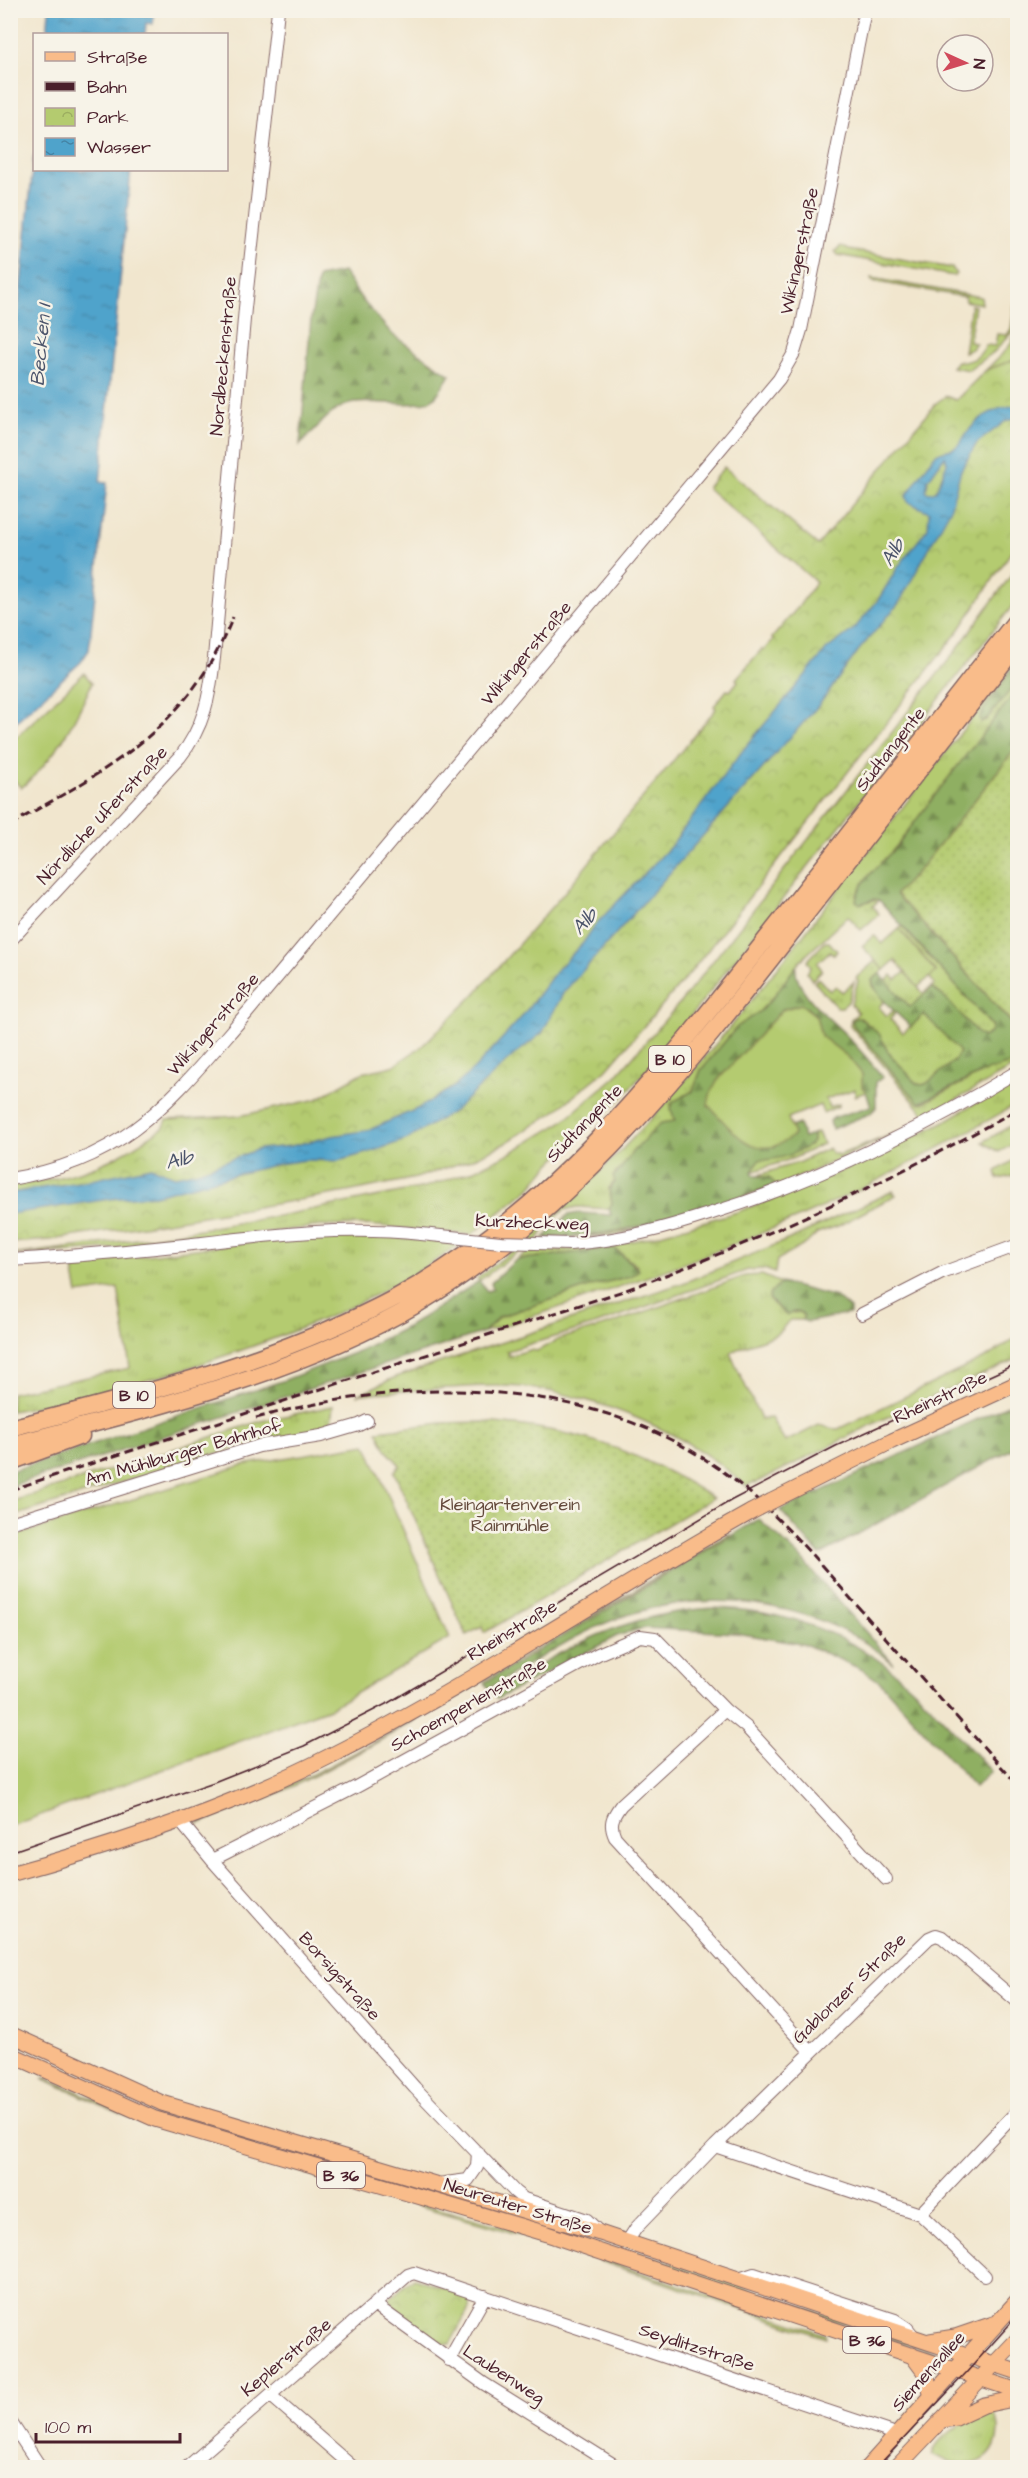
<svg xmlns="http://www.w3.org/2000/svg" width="1028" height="2478" viewBox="0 0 1028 2478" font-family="'Architects Daughter',sans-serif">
<defs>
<pattern id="grass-tufts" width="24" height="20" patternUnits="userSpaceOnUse" patternTransform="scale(1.5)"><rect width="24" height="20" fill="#b4cb6f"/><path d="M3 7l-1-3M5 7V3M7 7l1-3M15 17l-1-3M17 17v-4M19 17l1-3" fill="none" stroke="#9cae60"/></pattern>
<pattern id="forest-firs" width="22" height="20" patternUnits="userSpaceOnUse" patternTransform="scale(1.5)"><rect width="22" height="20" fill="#8faf62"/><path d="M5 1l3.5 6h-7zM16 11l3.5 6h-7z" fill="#778e51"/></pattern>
<pattern id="park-crowns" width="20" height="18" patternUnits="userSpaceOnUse" patternTransform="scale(1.5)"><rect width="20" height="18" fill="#b4cb6f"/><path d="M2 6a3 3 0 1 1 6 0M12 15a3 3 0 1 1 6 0" fill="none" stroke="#9cae60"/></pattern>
<pattern id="garden-dots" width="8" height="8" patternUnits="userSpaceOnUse" patternTransform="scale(1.5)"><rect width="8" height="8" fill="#b4cb6f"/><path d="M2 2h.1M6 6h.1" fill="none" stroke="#9cae60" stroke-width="1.8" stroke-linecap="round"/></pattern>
<pattern id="water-ripples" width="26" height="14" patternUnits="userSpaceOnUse" patternTransform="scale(1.5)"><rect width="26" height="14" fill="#4fa3cb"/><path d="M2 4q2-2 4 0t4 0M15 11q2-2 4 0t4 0" fill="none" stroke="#4484a5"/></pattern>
</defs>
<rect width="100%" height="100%" fill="#f7f3e8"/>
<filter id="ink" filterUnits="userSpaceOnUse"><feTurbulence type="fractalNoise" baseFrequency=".0167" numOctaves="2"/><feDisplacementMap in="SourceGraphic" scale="12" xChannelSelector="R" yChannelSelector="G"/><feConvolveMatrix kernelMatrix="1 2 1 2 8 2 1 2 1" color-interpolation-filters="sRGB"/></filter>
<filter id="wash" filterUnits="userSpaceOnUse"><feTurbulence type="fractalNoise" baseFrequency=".008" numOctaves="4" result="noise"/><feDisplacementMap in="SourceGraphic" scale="24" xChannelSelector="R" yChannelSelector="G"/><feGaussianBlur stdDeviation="1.35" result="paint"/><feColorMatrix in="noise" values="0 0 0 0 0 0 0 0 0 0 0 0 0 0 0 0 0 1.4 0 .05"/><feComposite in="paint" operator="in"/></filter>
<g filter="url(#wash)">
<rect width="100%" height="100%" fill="#f1e6ce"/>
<path fill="url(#grass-tufts)" stroke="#7f754d" stroke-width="1.5" d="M841 246 849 250 952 268 956 274 954 276 838 255 835 251Z
M871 278 981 297 982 304 965 301V297L872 281Z
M1015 304 1017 305V323L1014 330 994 352 969 370 952 367 957 361C972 363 979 358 986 345L995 346 997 334 1007 335 1011 329Z
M971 305 975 306 969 342 976 343 972 349 964 352Z
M1017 332V359L986 370 1008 348Z
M1017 567V600L658 1058 618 1101 551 1163 529 1189 471 1235 368 1225 322 1226 123 1248 11 1255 147 1238 284 1215 425 1187 470 1172 512 1152 562 1122 615 1077 684 998 958 648Z
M1017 660 1012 674 994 694 982 722 986 720 1017 682V690L898 845 865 881 856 896 866 902 878 899 879 900 873 906 879 914 861 930 848 916 800 961 781 988 760 1011 737 1027 701 1070 693 1091 673 1102 671 1105 675 1121C651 1127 633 1153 619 1171L615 1173V1181L609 1188 612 1203 609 1209 577 1207 564 1210 545 1228 535 1244 518 1252 479 1281 477 1278C613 1177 714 1050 817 917 884 831 951 746 1017 660Z
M902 926C931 961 964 992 992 1027L990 1033 983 1037 978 1034 944 997 933 988 911 1008 886 981 892 975 896 980 905 972 923 993 935 984 929 977 936 971 899 929Z
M825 942H829L837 951 834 955 830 951 817 963 822 970 812 980 807 973 811 966 807 961Z
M875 961 884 970 872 980 873 986 885 1000 879 1007 887 1016 894 1010 896 1012 890 1019 903 1033 924 1013 961 1052 954 1061 926 1084 921 1085 916 1083 888 1052 879 1035 861 1018 852 1021 919 1103 925 1102 986 1071 1017 1062V1065L928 1116 925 1115 850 1025 851 1019 858 1013 851 1004 858 981 856 978Z
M818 978 830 991 836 986 842 992 854 982 848 1002 842 1007H837L814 982Z
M1017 1078V1104C946 1144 875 1185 800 1217 697 1261 591 1298 484 1332L499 1317 595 1285 630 1276 637 1266 614 1248 516 1260 528 1252 602 1247 647 1238 737 1212 799 1189 869 1159 947 1120Z
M1017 1122V1142L999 1152 983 1142Z
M818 1132 823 1144 794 1158 752 1172 759 1159C778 1160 797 1154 813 1142V1134Z
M896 1133 790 1181 730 1203 617 1235 569 1238 634 1230 700 1211 776 1185 763 1176H755L800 1162 829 1148 832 1153 839 1155Z
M1017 1158V1175L998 1179 996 1171Z
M893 1191 896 1195 838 1226 817 1233 806 1244 777 1260 775 1273 764 1269 748 1270 597 1324 507 1351 509 1356 530 1350 537 1351 559 1339 608 1325 745 1276 762 1275 781 1283 770 1301 785 1314 800 1312 804 1316 802 1320H790C785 1324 782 1331 776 1334 761 1342 745 1344 730 1353L761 1419 771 1418 785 1442 819 1425 836 1430 987 1357 1017 1337V1359L881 1420 756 1483 754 1482 746 1486C689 1433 599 1396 522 1387 489 1384 454 1388 421 1390 400 1392 378 1391 357 1395L396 1377 683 1283 792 1238Z
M352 1233 438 1241 459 1245C389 1294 311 1327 230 1354 158 1379 86 1399 11 1411V1393L130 1368 118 1288 78 1294 73 1269 76 1264 306 1235Z
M333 1406 331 1424 318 1431 251 1444 196 1459 11 1517 10 1502 261 1421Z
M729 1533 730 1535 482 1681Z
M478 1681 479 1683C416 1720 353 1758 287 1789 258 1802 227 1812 198 1824L200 1821C228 1810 257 1800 285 1787 352 1757 415 1719 478 1681Z
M42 2078H47L139 2119 144 2124Z
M251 2156 536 2236 590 2257 535 2239 249 2157Z
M636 2251 943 2354V2356L842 2323 821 2319 636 2257Z
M601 2259 825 2334 826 2338 600 2261Z
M992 2409C1006 2432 995 2466 964 2464 954 2464 941 2459 932 2454 939 2433 972 2417 992 2409Z"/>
<path fill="url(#forest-firs)" stroke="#6c6746" stroke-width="1.5" d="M343 272 363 301 393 335 450 375C445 382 440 392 434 398 419 411 368 397 346 405 329 411 313 432 300 445L311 318 318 277Z
M1017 663V682L986 720 981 723 980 717 984 709Z
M1017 690V747L920 869 896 894 1017 1029V1062L986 1071 919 1103 854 1026 852 1021 855 1018H860L880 1035 888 1052 916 1083 921 1085 926 1084 954 1061 960 1052 924 1014 911 1027C898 1014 876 998 872 980L880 974 910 1007 932 988 944 997 978 1034 983 1037 990 1033 992 1026 879 900 874 899 860 904 856 901C859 878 886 861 899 843 937 791 978 740 1017 690Z
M796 966C792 990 833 1021 848 1037 860 1050 871 1063 883 1077L876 1082V1108L869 1114 832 1129 830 1121 833 1118 871 1106 866 1092 862 1087V1074L848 1057 821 1036 816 1016 806 1007 796 1005 782 1010 717 1081 708 1105 737 1134 774 1147 794 1135 791 1127 799 1124 804 1138 813 1134V1142C797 1155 778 1160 759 1160L752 1172 755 1176 769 1177 776 1185C697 1211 628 1237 544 1238L568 1215 579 1213 611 1215 609 1209 612 1203 609 1189 615 1182 613 1176 619 1171 633 1151 661 1123 675 1121 671 1109 673 1102 693 1091 701 1070 737 1027 760 1011 771 1000Z
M614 1248 639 1270 630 1276 595 1285 499 1317 484 1332 11 1486V1471L285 1380 354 1353 409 1326 479 1281 487 1291 493 1289 491 1283 516 1260Z
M781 1283 836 1297 850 1309V1314L808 1322 802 1320 804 1316 800 1312H793L787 1316 770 1300 769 1295Z
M1008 1405C1019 1417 1014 1434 1012 1449L820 1555 780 1510Z
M759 1519 799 1556 894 1664C824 1604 718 1587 630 1614 579 1630 535 1662 489 1688L484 1683Z
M713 1608C778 1609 845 1631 895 1673 930 1702 960 1738 991 1771L975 1787 880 1682 863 1670 807 1645 737 1633 643 1628 617 1636 497 1699 492 1693C565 1648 625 1613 713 1608Z"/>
<path fill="url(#park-crowns)" stroke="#7f754d" stroke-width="1.5" d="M1017 359V543L960 629 690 973 606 1070 553 1113 504 1144 472 1159 416 1178 347 1192 143 1226 50 1240 11 1243V1186C48 1180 87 1174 121 1154 136 1146 150 1136 164 1127L167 1120 239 1116 317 1099 362 1073 393 1066 421 1047 473 996 563 894 716 709 714 706 727 690 730 691 738 681 736 679 762 649 764 650 773 640 772 638 799 606 816 582 707 488 724 467 818 545 936 403 946 396 956 400 986 370Z
M414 2278 468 2296 470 2299 469 2309 450 2344 442 2345 391 2312 390 2298Z"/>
<path fill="url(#garden-dots)" stroke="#7f754d" stroke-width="1.5" d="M1017 747V1028L896 894 920 869Z
M483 1422C573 1428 637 1449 713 1498L484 1633 482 1627 466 1635 394 1472 400 1465 387 1451 377 1431 441 1423Z"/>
<path fill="#b4cb6f" stroke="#7f754d" stroke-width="1.5" d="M84 673 92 683C74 724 55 759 21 788L11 776V742Z
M899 929 936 972 918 987 895 960 884 970 862 946 874 935 882 944Z
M801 1004 816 1016 821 1036 848 1057 862 1074V1087L866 1092 855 1096V1089L826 1099 829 1107 839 1104V1106L823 1113 820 1105 788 1118 794 1135C756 1166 734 1132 708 1105L710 1095 717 1081 782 1010Z
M366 1444 450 1638 332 1707 11 1826V1537L243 1465Z"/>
<path fill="url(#water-ripples)" stroke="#4c617b" stroke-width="1.5" fill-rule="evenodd" d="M49 11V10L155 11 153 24 146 23 145 34H47Z
M34 155V170H131L100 482 107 483 89 650 81 662 11 726 10 391Z
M1017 405V418L1006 421 977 443 961 470 950 510 899 603 859 650 819 705 564 992 542 1033 513 1056 454 1111 408 1139 374 1151 338 1161 306 1160 278 1164 155 1195 110 1199 11 1214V1193L91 1180 151 1167 175 1176 198 1171 259 1149 291 1146 332 1136 369 1130 419 1108 455 1086 475 1068 520 1019 557 970 583 943 596 924 670 847 743 750 827 649 854 629 878 600 898 567 928 528 929 512 908 502 906 496 933 457C940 449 946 452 954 448 959 446 963 438 966 434 980 415 995 408 1017 405ZM945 456 947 463 936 491 929 493 926 491 928 480Z"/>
</g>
<g filter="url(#ink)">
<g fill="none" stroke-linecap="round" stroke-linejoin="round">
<defs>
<path id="minor" d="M10 941 180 757C204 727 210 696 214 658L245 308 278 10
M10 1179C130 1160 172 1098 247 1013L779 379 794 353 801 330 865 10
M570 1244C619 1241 666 1228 712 1213 819 1180 922 1129 1018 1071
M10 1260C75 1257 138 1250 202 1243 277 1234 346 1226 421 1234
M862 1314 942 1273 1018 1245
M10 1523 259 1446 321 1436 359 1425 367 1421
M725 1710 621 1805C612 1817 609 1824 615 1837L811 2052
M179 1820 212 1860 415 2088 515 2192 524 2199 587 2220 600 2233
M212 1860 356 1787 598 1654 640 1636 655 1638 725 1710 746 1727 886 1879
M715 2146 920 2214 1018 2110
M438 2184 468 2180 477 2167 478 2152
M920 2214 985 2276
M627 2242 636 2228 715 2146 929 1938 936 1935 942 1937 1018 2002
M739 2279 754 2274 895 2320 907 2328 915 2338
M374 2304 483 2383 619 2468
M449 2360 485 2296
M270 2395 354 2468
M10 2421 41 2468
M186 2468 408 2275 414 2273 890 2432 896 2436"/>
<path id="major" d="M772 1501 892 1441 1018 1383
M10 1874C116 1845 233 1806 330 1756 475 1683 609 1591 751 1512
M10 2034 162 2103 600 2233 1018 2372
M10 2054 155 2119 547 2234 1018 2391
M930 2341 955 2337 996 2323
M912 2355 926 2374 932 2397
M941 2420 956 2418 984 2405 1018 2398
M867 2468 1018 2300
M896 2468 1018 2339"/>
<path id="highway" d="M10 1428C141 1395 277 1361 397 1297 556 1211 668 1063 778 924 858 822 938 720 1018 618
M10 1445C146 1410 298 1374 419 1303 576 1210 689 1064 799 923 872 830 945 737 1018 644
M10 1462 81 1436"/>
</defs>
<use href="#minor" stroke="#846564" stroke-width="14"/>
<use href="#major" stroke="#846564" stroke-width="17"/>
<use href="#highway" stroke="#846564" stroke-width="19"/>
<use href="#minor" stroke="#fff" stroke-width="12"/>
<use href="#major" stroke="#f9bc8a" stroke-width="15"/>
<use href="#highway" stroke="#f9bc8a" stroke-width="16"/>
<path stroke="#4a1f2b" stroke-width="1.5" d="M10 1852 214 1782 304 1746 388 1703 732 1500 836 1446 1018 1363
M876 2468 966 2373 1018 2315"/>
<path stroke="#4a1f2b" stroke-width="3" stroke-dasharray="9 4.5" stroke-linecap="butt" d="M10 825C111 767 187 730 233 617
M256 1418C417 1374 608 1375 743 1487 789 1526 827 1572 867 1617 917 1673 967 1729 1018 1785
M10 1490 623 1291C762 1240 889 1182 1018 1109"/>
<defs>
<path id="minor-bridge" d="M421 1234 501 1242 570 1244"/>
<path id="major-bridge" d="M751 1512 772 1501"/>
</defs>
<use href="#minor-bridge" stroke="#846564" stroke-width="14" stroke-linecap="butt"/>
<use href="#major-bridge" stroke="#846564" stroke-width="17" stroke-linecap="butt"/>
<use href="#minor-bridge" stroke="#fff" stroke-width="12"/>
<use href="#major-bridge" stroke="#f9bc8a" stroke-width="15"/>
</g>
</g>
<g text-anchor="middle" stroke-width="5" stroke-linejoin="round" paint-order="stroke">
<g fill="#f7f3e8" stroke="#7e5f64" stroke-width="1.5">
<rect x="649" y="1046" width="42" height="26" rx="4.5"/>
<rect x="113" y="1382" width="42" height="26" rx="4.5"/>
<rect x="317" y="2162" width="48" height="26" rx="4.5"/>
<rect x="843" y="2327" width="48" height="26" rx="4.5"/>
</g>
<g font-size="16" font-weight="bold" fill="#4a1f2b">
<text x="670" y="1065">B 10</text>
<text x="134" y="1401">B 10</text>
<text x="341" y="2181">B 36</text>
<text x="867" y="2346">B 36</text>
</g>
<g font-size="18" fill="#4a1f2b" stroke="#f7f3e8">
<text transform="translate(799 251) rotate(-78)" y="6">Wikingerstraße</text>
<text transform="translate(223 356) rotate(-85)" y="6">Nordbeckenstraße</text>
<text transform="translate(526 653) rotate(-50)" y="6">Wikingerstraße</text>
<text transform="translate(890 749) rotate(-52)" y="6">Südtangente</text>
<text transform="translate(102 815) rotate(-47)" y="6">Nördliche Uferstraße</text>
<text transform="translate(213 1024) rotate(-49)" y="6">Wikingerstraße</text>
<text transform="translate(584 1123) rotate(-46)" y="6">Südtangente</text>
<text transform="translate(532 1222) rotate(2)" y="6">Kurzheckweg</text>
<text transform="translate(940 1397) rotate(-25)" y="6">Rheinstraße</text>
<text transform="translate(183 1452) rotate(-16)" y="6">Am Mühlburger Bahnhof</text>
<text transform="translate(512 1630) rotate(-31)" y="6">Rheinstraße</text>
<text transform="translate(468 1704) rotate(-29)" y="6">Schoemperlenstraße</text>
<text transform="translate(340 1976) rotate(48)" y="6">Borsigstraße</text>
<text transform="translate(849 1988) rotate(-44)" y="6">Gablonzer Straße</text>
<text transform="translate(518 2206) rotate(17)" y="6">Neureuter Straße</text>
<text transform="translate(697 2347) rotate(18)" y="6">Seydlitzstraße</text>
<text transform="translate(286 2357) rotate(-40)" y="6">Keplerstraße</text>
<text transform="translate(928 2371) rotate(-48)" y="6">Siemensallee</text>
<text transform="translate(504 2374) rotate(33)" y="6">Laubenweg</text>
</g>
<g font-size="18" fill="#644a3c" stroke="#f7f3e8">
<text x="510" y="1510">Kleingartenverein<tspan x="510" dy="21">Rainmühle</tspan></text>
</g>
<g font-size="20" font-style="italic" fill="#4c546b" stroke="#f7f3e8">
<text transform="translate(40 345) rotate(-85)" y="7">Becken I</text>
<text transform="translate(892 552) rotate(-58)" y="7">Alb</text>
<text transform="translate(584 921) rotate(-48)" y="7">Alb</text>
<text transform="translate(179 1159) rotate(-13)" y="7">Alb</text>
</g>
</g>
<rect width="1028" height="2478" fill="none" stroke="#f7f3e8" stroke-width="36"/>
<rect x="33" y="33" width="195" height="138" fill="#f7f3e8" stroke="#b29e9c" stroke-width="1.5"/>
<rect x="45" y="52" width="30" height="9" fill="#f9bc8a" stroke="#b29e9c" stroke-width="1.5"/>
<text x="87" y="63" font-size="18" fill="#4a1f2b">Straße</text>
<rect x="45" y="82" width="30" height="9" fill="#4a1f2b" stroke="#b29e9c" stroke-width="1.5"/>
<text x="87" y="93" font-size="18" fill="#4a1f2b">Bahn</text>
<rect x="45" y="108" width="30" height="18" fill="url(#park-crowns)" stroke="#b29e9c" stroke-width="1.5"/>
<text x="87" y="123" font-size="18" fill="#4a1f2b">Park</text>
<rect x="45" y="138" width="30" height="18" fill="url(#water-ripples)" stroke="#b29e9c" stroke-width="1.5"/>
<text x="87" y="153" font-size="18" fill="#4a1f2b">Wasser</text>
<g transform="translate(965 63) rotate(94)"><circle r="28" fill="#f7f3e8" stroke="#b29e9c" stroke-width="1.5"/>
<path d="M0-4.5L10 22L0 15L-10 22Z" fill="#d1495b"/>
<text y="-9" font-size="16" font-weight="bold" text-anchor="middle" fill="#4a1f2b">N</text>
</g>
<path d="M36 2433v9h144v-9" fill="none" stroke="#4a1f2b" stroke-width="3"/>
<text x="45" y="2433" font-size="18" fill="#4a1f2b" stroke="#f7f3e8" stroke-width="4.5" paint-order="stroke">100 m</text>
</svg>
